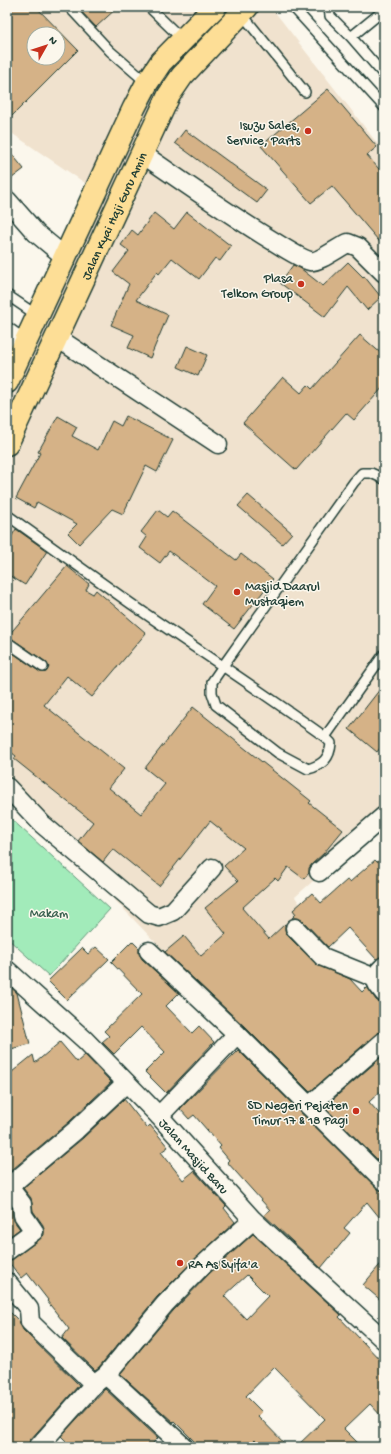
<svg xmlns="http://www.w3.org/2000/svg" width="391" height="1454" viewBox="0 0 391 1454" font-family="'Gochi Hand',sans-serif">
<rect width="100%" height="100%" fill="#fbf7ec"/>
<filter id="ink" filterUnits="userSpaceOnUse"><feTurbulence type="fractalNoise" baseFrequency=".025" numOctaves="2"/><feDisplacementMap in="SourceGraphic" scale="8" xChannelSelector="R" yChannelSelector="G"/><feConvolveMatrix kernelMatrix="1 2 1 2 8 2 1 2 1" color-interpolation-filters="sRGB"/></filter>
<g filter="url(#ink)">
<path fill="#f0e2ce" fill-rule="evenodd" d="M7 7H271L384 152V818L295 897 307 914 205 994 112 897 7 795V361L91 187 7 130ZM34 34H58V58H34Z"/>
<path fill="#a2ebba" stroke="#609477" d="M9 817 110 909 49 976 7 938V819Z"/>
<path fill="#d5b287" stroke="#1f3d34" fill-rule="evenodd" d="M7 7H36L78 50 7 121ZM34 34H58V58H34Z
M77 7H118L96 27Z
M328 89 377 147 367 155 384 175V247L332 186 311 203 261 146Z
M185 130 267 190 257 203 175 143Z
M7 148 24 169 7 182Z
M187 212 231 246 220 261 215 258 199 279 172 258 159 274 157 272 136 300 168 315 150 358 128 348 134 335 111 325 129 284 113 272 129 251 121 245 132 230 138 235 154 213 174 229Z
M348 262 363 277 364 276 381 297 367 310 348 287 325 317 280 283 293 265 300 268 323 286Z
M360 335 384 356V386L354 420 346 413 296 470 243 423 283 377 301 393 308 385 312 389Z
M187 346 207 355 198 376 178 367Z
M58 416 77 427 72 436 98 450 112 421 121 426 126 416 173 440 157 472 146 466 123 514 112 509 79 544 68 533 77 524 37 502 34 508 16 498 40 453 38 452Z
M248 495 292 533 282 544 238 506Z
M158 510 167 517 172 511 236 560 241 554 273 579 234 629 202 604 215 586 169 551 160 563 140 548 147 537 141 532Z
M16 529 47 551 25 585 7 574V544Z
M67 566 89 584 86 590 93 594 96 590 146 633 92 697 67 676 44 705 124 769 109 788 141 814 165 784 145 768 193 707 311 801 309 803 343 830 324 853 312 864 309 868V873L304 879 288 867 278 881 275 878 242 908 269 939 285 924V930L287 935 316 964 350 979 362 992 367 987 376 1000 380 1003H384V1031L377 1033 310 1092 244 1026 165 952 184 936 201 956 226 934 205 908 238 881 224 866 244 848 210 821 159 886 113 849 103 862 78 841 93 822 14 759 16 756 7 749V649L40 672H46L49 667 46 662 8 636Z
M384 684V743L377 752 349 729Z
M384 856V956L376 959 348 928 328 947 302 920 298 918H292L296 914 293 910 312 893 321 903 347 880 350 882 375 860 377 862Z
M132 941 139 948V954L142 959 179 993 166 1006 192 1033 199 1026 214 1042 166 1093 145 1072 165 1052 141 1027 114 1054 102 1042 109 1036 104 1031 142 994 111 962Z
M96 947 109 959 67 1000 48 981 82 948 88 954Z
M7 984 17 993 30 1044 7 1050Z
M60 1042 77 1062 85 1055 111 1082 69 1122 7 1174V1076L33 1055 35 1063Z
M238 1050 377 1188 384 1191V1223L367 1202 344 1228 350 1233 321 1268 264 1215 270 1210 227 1162 229 1160 219 1148 221 1146 194 1115 189 1119 180 1109Z
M384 1055V1088L369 1102 384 1119V1166L324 1107Z
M124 1099 147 1128 150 1125 168 1147 161 1152 183 1180 194 1171 226 1206 224 1208 235 1222 196 1258 157 1297 99 1367 95 1370 62 1338 69 1329 47 1301 48 1300 27 1273 21 1278 8 1261 13 1259 40 1239 44 1235V1230L43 1225 33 1211 31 1198 23 1188 83 1138Z
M7 1202 12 1208 14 1221 20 1229 7 1238Z
M253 1234 341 1315 339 1317 384 1364V1419L370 1404 344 1429 362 1447H296L325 1419 274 1367 246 1396 262 1412 258 1416 288 1447H261L255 1440 248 1447H200L174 1421 173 1422 120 1374 173 1311 210 1273ZM247 1275 268 1296 246 1319 224 1296Z
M384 1260V1303L363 1285Z
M7 1309 19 1321 23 1330 79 1385 30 1440 28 1447H7Z
M105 1389 158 1438 149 1447H72L61 1436Z"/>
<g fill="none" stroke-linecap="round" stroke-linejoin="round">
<defs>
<path id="service" d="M69 7 110 51 147 83
M149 7 183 40
M293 7 384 107
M329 7 330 16 351 37 384 10
M241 13 305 92
M351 37 384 75
M7 295 38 316
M7 515C48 544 89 574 130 603 195 648 261 691 325 737L331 743C330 758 323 765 308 769L278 753 216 705 212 693V682L223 666 354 482 362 473H371L384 479
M7 642 43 667
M325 737 384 654"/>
<g id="minor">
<path d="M141 153C185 183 228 214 273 241 281 246 301 259 310 261 318 263 339 247 348 243L358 247 384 273"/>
<path d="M7 200 36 233 65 257"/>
<path d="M7 332 24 344"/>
<path d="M56 337 218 444"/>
<path d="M7 787 42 824 149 914 159 917 173 911 212 868"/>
<path d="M319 872 384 816"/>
<path d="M295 928 323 957 375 978"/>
<path d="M149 951 237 1034"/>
<path d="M384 966C371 978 374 980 384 993"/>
<path id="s1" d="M7 970 85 1040 159 1116 253 1220 384 1340"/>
<path d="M309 1106 384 1181"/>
<path d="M159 1116 237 1034 309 1106 384 1041"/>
<path d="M7 1251 34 1231 23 1215 22 1204 12 1191 13 1183 76 1130 126 1083"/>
<path d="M7 1282 29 1309 30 1322 94 1384"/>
<path d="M106 1375 184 1447"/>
<path d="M38 1447 94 1384 106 1375 165 1304 203 1265 253 1220"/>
</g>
<g id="primary">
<path d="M7 382 134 108 147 83 161 62 215 7"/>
<path id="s2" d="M7 444 169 95 182 76 247 7"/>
</g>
</defs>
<use href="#service" stroke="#1f3d34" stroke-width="12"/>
<use href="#minor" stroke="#1f3d34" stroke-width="21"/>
<use href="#primary" stroke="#1f3d34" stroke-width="25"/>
<use href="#service" stroke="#fbf7ec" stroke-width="9"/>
<use href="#minor" stroke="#fbf7ec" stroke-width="18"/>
<use href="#primary" stroke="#fdde96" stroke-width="22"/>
</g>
</g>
<g fill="#c8321e" stroke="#fbf7ec" stroke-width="1.5">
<circle cx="308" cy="131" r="4"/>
<circle cx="301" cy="284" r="4"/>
<circle cx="237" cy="592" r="4"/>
<circle cx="356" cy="1111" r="4"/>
<circle cx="180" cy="1263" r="4"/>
</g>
<g text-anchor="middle" stroke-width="3" stroke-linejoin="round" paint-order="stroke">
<g font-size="13" fill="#1f3d34" stroke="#fbf7ec" text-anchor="end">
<text x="300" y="129">Isuzu Sales,<tspan x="300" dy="15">Service, Parts</tspan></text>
<text x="293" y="282">Plasa<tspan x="293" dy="15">Telkom Group</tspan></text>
<text x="245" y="590" text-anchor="start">Masjid Daarul<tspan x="245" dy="15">Mustaqiem</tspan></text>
<text x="348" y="1109">SD Negeri Pejaten<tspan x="348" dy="15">Timur 17 &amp; 18 Pagi</tspan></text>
<text x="188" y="1268" text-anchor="start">RA As Syifa'a</text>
</g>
<g font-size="13" fill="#1f3d34" stroke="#fbf7ec">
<text dy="5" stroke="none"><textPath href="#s2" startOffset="252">Jalan Kyai Haji Guru Amin</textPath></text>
<text dy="5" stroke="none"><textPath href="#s1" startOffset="264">Jalan Masjid Baru</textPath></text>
</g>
<g font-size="13" fill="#39604f" stroke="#fbf7ec">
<text x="49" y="917">Makam</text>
</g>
</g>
<rect width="391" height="1454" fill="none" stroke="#fbf7ec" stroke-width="24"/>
<rect x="12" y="12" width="367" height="1430" fill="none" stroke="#1f3d34" stroke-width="1.5" filter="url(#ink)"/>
<g transform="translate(46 46) rotate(51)"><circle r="19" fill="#fbf7ec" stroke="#a3ada2"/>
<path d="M0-3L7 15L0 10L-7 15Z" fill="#c8321e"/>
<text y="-6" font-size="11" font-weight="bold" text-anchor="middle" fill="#1f3d34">N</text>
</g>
</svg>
